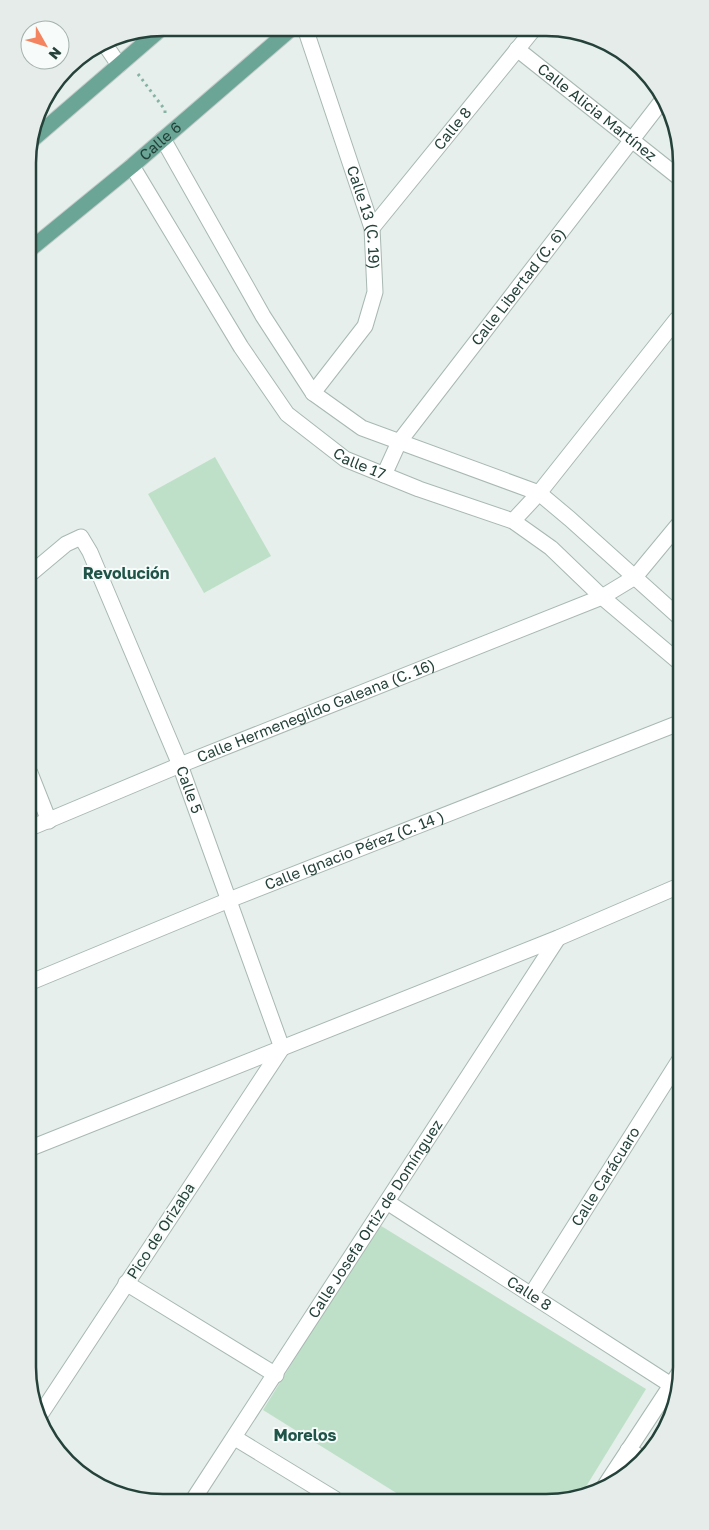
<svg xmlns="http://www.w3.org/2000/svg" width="709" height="1530" viewBox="0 0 709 1530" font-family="'Golos Text',sans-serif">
<rect width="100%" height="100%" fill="#e6efeb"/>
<path fill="#bfe0c8" d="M215 457 271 556 204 593 148 494Z
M378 1224 646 1389 579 1498 406 1499 263 1410Z"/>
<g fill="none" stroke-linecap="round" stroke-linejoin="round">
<defs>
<g id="minor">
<path id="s1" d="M305 28 372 228 375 292 365 326 313 393"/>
<path d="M104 43 119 65"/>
<path id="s2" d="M517 49 677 176"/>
<path d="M163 139 263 316 313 393 362 428 539 493 570 519 679 617"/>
<path id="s3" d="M132 166 241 347 287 414 345 459 419 489 513 521 551 548 602 597 679 662"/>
<path id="s4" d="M372 228 533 30"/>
<path id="s5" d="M384 475 399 442 661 102"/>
<path d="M513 521 539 493 677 319"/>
<path id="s6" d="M29 575 66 544 81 537 90 552 180 765 282 1048 40 1415"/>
<path d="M30 773 49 821"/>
<path id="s7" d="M30 828 180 765 602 597 635 577 678 525"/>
<path id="s8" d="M31 982 229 900 679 723"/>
<path d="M31 1148 558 938 679 886"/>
<path id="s9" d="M387 1202 671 1385"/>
<path d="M126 1283 276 1375"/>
<path id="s10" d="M531 1295 680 1059"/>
<path d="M235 1438 335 1499"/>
<path d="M628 1450 644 1459"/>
<path d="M604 1487 681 1370"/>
<path id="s11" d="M193 1500 558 938"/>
</g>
<g id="major">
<path d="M32 140 162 28"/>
<path id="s12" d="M28 251 132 166 292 28"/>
</g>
</defs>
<use href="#minor" stroke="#a8b8b2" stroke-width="17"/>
<use href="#major" stroke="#c2cac8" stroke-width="17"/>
<path stroke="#86b3a5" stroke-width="3" stroke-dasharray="2.5 4" stroke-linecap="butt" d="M138 74 165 110V114"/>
<use href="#minor" stroke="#fff" stroke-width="15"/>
<use href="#major" stroke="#6aa596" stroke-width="15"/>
</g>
<g text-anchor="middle" stroke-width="4" stroke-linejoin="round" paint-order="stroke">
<g font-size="15" fill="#24423a" stroke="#f7fbf9">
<text dy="5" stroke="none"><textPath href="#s2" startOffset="102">Calle Alicia Martínez</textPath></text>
<text dy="5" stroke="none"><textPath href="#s4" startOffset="128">Calle 8</textPath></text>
<text dy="5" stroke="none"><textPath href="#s12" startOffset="172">Calle 6</textPath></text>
<text dy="5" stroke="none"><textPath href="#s1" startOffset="199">Calle 13 (C. 19)</textPath></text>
<text dy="5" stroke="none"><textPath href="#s5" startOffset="232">Calle Libertad (C. 6)</textPath></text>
<text dy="5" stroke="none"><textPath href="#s3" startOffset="381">Calle 17</textPath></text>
<text dy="5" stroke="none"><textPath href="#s7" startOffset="309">Calle Hermenegildo Galeana (C. 16)</textPath></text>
<text dy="5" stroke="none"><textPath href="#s6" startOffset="340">Calle 5</textPath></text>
<text dy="5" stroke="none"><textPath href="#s8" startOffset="349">Calle Ignacio Pérez (C. 14 )</textPath></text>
<text dy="5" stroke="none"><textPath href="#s10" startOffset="140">Calle Carácuaro</textPath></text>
<text dy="5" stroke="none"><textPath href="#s11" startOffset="335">Calle Josefa Ortiz de Domínguez</textPath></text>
<text transform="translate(161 1231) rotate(-57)" y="5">Pico de Orizaba</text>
<text dy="5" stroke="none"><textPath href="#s9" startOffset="169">Calle 8</textPath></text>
</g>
<g font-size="16" font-weight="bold" fill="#1f5548" stroke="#f7fbf9">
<text x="126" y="579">Revolución</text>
<text x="305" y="1441">Morelos</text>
</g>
</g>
<path d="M0 0H709V1530H0ZM163 36H546A127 127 0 0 1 673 163V1367A127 127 0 0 1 546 1494H163A127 127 0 0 1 36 1367V163A127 127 0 0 1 163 36Z" fill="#e6ecea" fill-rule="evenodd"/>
<path fill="none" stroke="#24423a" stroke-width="2.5" d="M163 36H546A127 127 0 0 1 673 163V1367A127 127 0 0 1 546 1494H163A127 127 0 0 1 36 1367V163A127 127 0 0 1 163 36Z"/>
<g transform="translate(45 45) rotate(129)"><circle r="24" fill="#f7fbf9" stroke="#a3b1ad"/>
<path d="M0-4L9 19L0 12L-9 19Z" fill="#f4845f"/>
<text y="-8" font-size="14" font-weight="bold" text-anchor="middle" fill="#24423a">N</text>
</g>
</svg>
